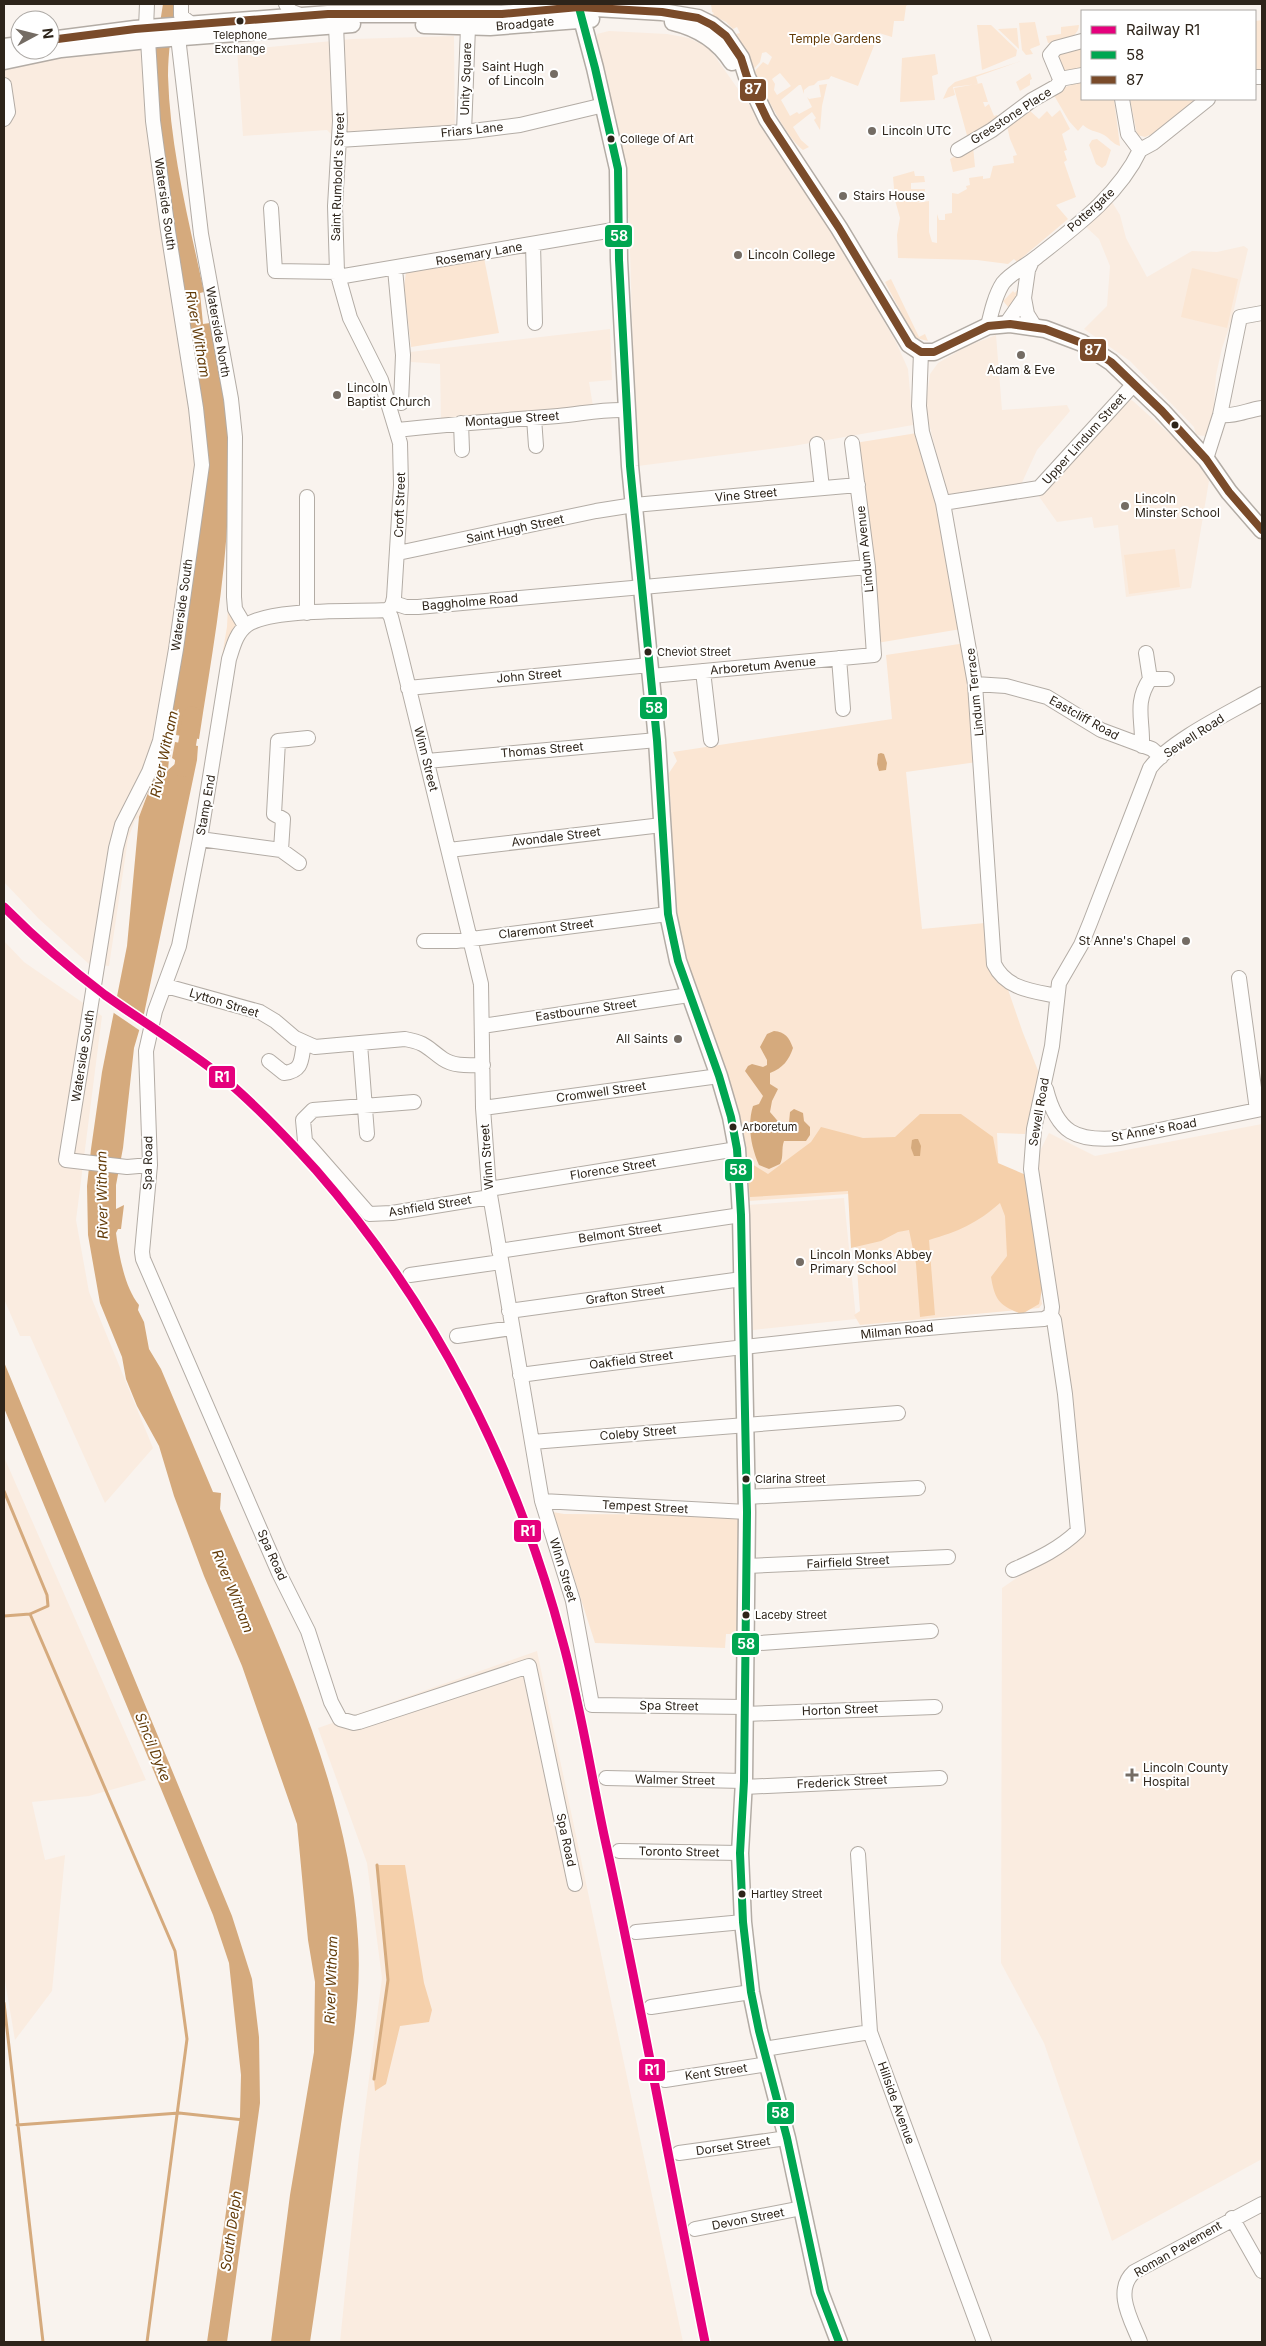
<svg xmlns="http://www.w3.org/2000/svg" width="1266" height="2346" viewBox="0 0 1266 2346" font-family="Inter,sans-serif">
<rect width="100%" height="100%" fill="#f9f3ee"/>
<path fill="#faece0" d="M609 31 667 34 689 38 709 48 760 120 757 121 835 237 896 342 908 369 913 425 793 446 638 466 631 367 633 352 629 218 626 217 625 167 597 41V34Z
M454 36 455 140 341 144 327 130 243 136 237 50 353 39Z
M108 48H156L154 80 206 453 160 762 156 768 139 817 135 820 128 839 109 966 89 964 38 918 4 882V68L20 67 60 53Z
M1112 202 1120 215 1126 238 1147 277 1192 251 1217 252 1244 246 1248 249 1231 322 1222 348 1216 375 1213 422 1210 433 1205 436 1196 435 1194 427 1130 361 1084 329 1107 306 1110 266 1099 239 1085 226Z
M610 329 612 380 589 382 593 406 441 421 440 364 411 362 410 352Z
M996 335 1002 410 1067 405 1070 411 1037 450 1019 489 948 499 927 416V395L930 374 938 363 967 346Z
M1123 396 1133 401 1195 457 1209 481 1191 588 1126 597 1118 525 1094 528 1092 517 1057 522 1038 495 1039 488Z
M4 941 24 962 102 1016 76 1220 89 1292 153 1448 105 1503 30 1336H20L4 1299Z
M1262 1124V2159L1112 2241 1044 2043 1001 1963 1002 1588 1085 1531 1036 1159 1049 1133 1095 1156Z
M844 1198 856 1319 753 1330 748 1205Z
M4 1457 146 1780 89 1796 32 1802 45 1860 65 1855 52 1991 15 2040 4 1975Z
M537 1651 683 2342H340L359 2156 382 1978 367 1863 318 1728Z"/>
<path fill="#fbe6d3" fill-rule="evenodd" d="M711 4H909L906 6 904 21H894L892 37 879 33 858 86 831 76 829 79 818 81 814 85 809 86 804 90V94L801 85H799L781 100 790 116 797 112 799 114 812 107 807 97 809 99 821 97 819 85 827 84 822 106 820 130 814 120 816 118 812 112 793 127 801 140 809 147 803 150C785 136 765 93 754 72L763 62 768 65 772 57 766 52 762 53 760 62 753 70 736 34 740 33 737 27 733 29 726 22 712 15 714 13 712 12ZM780 73 791 86 777 95 774 90 775 84 772 79Z
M1262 20V66L1259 70H1255V21Z
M1035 22 1040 45 1030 49 1033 54 1026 55 1022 50 1019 23Z
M977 25H991L1017 50 1016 56 982 70Z
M1079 25C1078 40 1060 41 1048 43L1046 36 1061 34V27Z
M1017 28 1019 49 998 29Z
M1082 47V70L1064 75 1056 53Z
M935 54 938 74 932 76 935 100 900 102 902 58Z
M1021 61 976 77 978 84 953 87 955 95 943 99 948 88 955 82Z
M1030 73 1032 79 1030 80V85L1020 91 1016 82Z
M1082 81V99H1114L1120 146C1112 144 1109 137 1102 134 1094 130 1091 132 1083 125L1078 131 1069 121 1052 92Z
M982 83 988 102H983L985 107 989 104 994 116 997 115 999 119 968 139 954 88Z
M1130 99H1196L1152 134 1145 137 1137 135Z
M1029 110 1039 119 1047 111 1052 117 1060 110 1070 129 1062 134 1067 150 1064 151 1067 160 1064 162 1076 197 1056 205 1068 219 1017 262 1014 259 1008 264 977 260 898 258 897 235 900 218 895 200 893 177 914 171 915 176H924L925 182 911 183V189H925V200L917 203 929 201V232L932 242 937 243V214L939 220H945V214L952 213V193L958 194 967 189 966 186 970 185 969 178 983 176V179L990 178 993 166 1014 163 1013 156 1017 155 1010 139 1007 126Z
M1097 139 1111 150 1106 165 1102 168 1096 164 1089 145 1092 140Z
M973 146 975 167 953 172 950 159Z
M484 258 499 333 411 347 404 286 406 273 411 270Z
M1192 268 1238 279 1227 328 1181 317Z
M891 279 919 337 925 334 928 341 916 338 913 335 885 282Z
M1017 290 1019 292 1011 308H1009L1003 301 1013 291 1015 293Z
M917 433 937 505 961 629 877 643 855 443Z
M1175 549 1180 587 1129 594 1124 555Z
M228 606 236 626 222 656 227 627Z
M966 643 977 762 906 772 922 929 985 923 1023 1033 1039 1073 1025 1134 997 1133 999 1178 1022 1174 1042 1304 1039 1308 860 1325 854 1315 860 1311 852 1198 891 1191 748 1201 686 970 676 919 669 773 677 761 673 752 892 719 886 655Z
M553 1512 564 1514 743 1515V1634H726L725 1648 595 1643Z"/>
<path fill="#f5d0ab" d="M920 1114H961L993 1137 998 1163 1026 1175 1043 1285 1039 1304 1022 1314C1000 1306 995 1301 991 1277L1007 1256 1005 1216 1000 1203C976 1224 959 1231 929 1240L935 1315 920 1317 916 1264 909 1230 898 1232 881 1241 851 1248 848 1191 750 1197 747 1161 768 1174 811 1142 821 1127 863 1138 895 1137Z
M377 1865H405L424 1983 432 2010 429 2022 400 2026 386 2084 375 2091 374 2079 388 1980Z"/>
<path fill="#d5aa7d" d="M163 4H175C172 28 168 52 168 76 170 149 189 221 204 292L200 293 203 324 210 323C217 362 226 402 228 442 233 543 214 640 199 739L176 735 179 709 177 710 176 718 168 716 201 512 181 279 154 80 156 48Z
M168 717 176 719 170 758 166 755 160 757Z
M175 742 198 746 197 760 144 1014 134 1048 123 1148 116 1185V1209L124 1205 121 1229H118L116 1233C119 1256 125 1288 139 1305L138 1310 144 1322 149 1349 161 1369 213 1492 221 1493 220 1509C279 1645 349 1788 358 1939 362 2001 350 2063 341 2124 331 2197 321 2269 310 2342H271L290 2195 314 2052 315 1982 308 1940 297 1824 242 1666 204 1576 174 1496 159 1446 137 1406 126 1379 122 1357 100 1303 88 1235 87 1186 91 1149 102 1072 127 946 139 817 161 758 166 756 169 759 168 770 175 764V760L172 758Z
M881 753 884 754 887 763 886 770 879 771 877 764 878 754Z
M774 1031C785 1032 789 1037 793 1048 789 1060 783 1068 770 1073V1084L778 1089 772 1101 770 1112 782 1126 789 1123 790 1112 794 1109 803 1113 804 1121 810 1127V1135L806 1141H784C781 1149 784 1157 780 1164L769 1169 759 1165C751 1147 747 1125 753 1106L759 1104 763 1096 745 1071 748 1066 752 1064 763 1067 767 1065V1060L760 1047 767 1034Z
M915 1139H918L921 1146 920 1156H914L911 1148 912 1140Z
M4 1362 232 1916 252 1979 259 2037 260 2103 227 2342H207L240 2116 241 2075 229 1963 213 1915 4 1408Z"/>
<path fill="#f9f3ee" d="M114 997 145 1018 142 1032 111 1011Z"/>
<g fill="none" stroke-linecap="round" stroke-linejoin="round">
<path stroke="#d5aa7d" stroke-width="3" d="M4 1491 47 1595 48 1606 30 1614 4 1616
M30 1614 175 1951 187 2039 147 2342
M4 2003 43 2342
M374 2079 388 1980 377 1865
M17 2125 179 2113 244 2120"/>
<path stroke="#d5aa7d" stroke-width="18" d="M183 768 192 715"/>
<defs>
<path id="minor" d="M181 4V16L194 26
M286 4 290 11 300 15
M336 25 340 121 335 206 337 272 350 318 381 380 400 443 401 485 394 598 392 606 387 610C355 612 271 608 247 625 236 633 233 647 229 659L200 839 179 946 155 1011 146 1051 150 1165 142 1252 143 1259 279 1573 308 1631 331 1702 340 1719 354 1723 359 1722 529 1666 575 1884
M146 28 147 4
M178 37 201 234 231 399 235 437 234 597 235 609 245 626
M148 40 153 121 168 231 196 408 202 465 176 649 160 741 149 772 122 825 116 848 66 1160 127 1167 150 1165
M1082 41 1056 48 1050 55 1060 79 1082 75
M1255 77H1262
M4 85 8 112 4 119
M1122 99 1128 134 1140 150
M464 132 468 27
M339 140 464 132 520 125 604 105
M958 150 992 130 1032 100 1057 86 1061 79
M1140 150 1153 143 1208 99
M271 208 275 271 337 272
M533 244 535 323
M395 269 403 355 401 403
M338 277 619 229
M1024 298 1027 314 1035 327
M1006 324 1024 298 1028 270 1032 261
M988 326C991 313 995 295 1003 283 1012 272 1026 266 1037 257 1075 227 1119 195 1140 150
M921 352 919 406 922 432 943 503 975 684 994 964C1006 989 1032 991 1057 996
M1220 415C1235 417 1247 410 1262 408
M534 418 536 446
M461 423 462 450
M397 430C451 424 504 420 558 416 581 414 602 409 626 410
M817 444 822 488
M1206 459 1220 415 1240 317 1262 313
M307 497V613
M943 503 1039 488 1134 384
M398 553 596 511 634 505 858 485
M394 603 406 607H418L868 567
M387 610 391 617 399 648 481 984 483 1108 489 1189 542 1501 573 1601 592 1705 745 1707
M839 658 843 709
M703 671 711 740
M651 676 874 655 868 567 852 443
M1150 679H1167
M975 684 1006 686 1047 697 1101 730 1152 749 1161 757
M408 688 650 665
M1142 746C1143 719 1134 703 1150 679L1146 653
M427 761 657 740
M200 839 281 850 299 863
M281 850 283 819 274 814 278 741 308 738
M449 850 662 825
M424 941H456L668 914
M1239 978 1257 1110
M166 986 260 1012 275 1021 295 1038 315 1047 405 1039C427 1043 427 1048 443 1059 455 1067 470 1065 483 1065
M482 1026 689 995
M360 1044 367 1134
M269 1061 284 1073C303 1071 301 1060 304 1043
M1046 1089C1057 1133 1076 1142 1120 1138L1262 1109
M414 1102 313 1110 303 1120 305 1141 369 1214 392 1213 490 1197
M483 1108 719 1076
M489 1189 737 1149
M499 1251 741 1215
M410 1275 501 1262
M509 1311 742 1279
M457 1336 512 1328
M520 1375C694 1352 868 1331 1044 1319L1051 1315
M532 1442 898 1413
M746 1497 918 1488
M542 1501 747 1512
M747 1566 948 1557
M1013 1570C1037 1559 1058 1550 1078 1531L1065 1394 1054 1320 1051 1315 1052 1307 1031 1169 1034 1129 1052 1046 1059 983 1081 945 1090 923 1150 768C1171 740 1231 712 1262 694
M746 1644 931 1631
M745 1714 935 1707
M606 1778 744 1781
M744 1787 940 1778
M619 1851 740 1853
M858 1854 870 2032 984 2342
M636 1932 743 1922
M651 2007 751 1992
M764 2049 870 2032
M665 2080 768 2064
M679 2153 787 2138
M1232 2218 1262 2271
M695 2229 802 2208
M1140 2342C1132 2321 1113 2291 1134 2272L1262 2204"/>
<path id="major" d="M578 4 595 68 618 169 619 260 630 466 657 740 668 914 678 961 719 1076 731 1117 737 1149 741 1215 747 1512 744 1781 740 1853 743 1922 751 1992 759 2031 787 2138 820 2292 839 2342
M673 22C698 28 718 40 732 62
M424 25 490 27 591 19
M50 40 135 29 328 14H502L579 7 662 12 698 18 712 25 726 36 741 58 747 77 767 119 839 228 909 344 921 352H934L988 326 1010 324 1045 329 1082 343 1111 362 1162 411 1206 459 1229 492 1262 530
M4 47 20 45
M4 61 61 49 157 39 352 24"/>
</defs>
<use href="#minor" stroke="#b3aca5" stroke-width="16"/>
<use href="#major" stroke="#b3aca5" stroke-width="19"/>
<use href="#minor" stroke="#fefdfc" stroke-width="14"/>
<use href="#major" stroke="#fefdfc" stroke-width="16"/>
<defs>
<path id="bus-1" d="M578 4 595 68 618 169 619 260 630 466 657 740 668 914 678 961 719 1076 731 1117 737 1149 741 1215 747 1512 744 1781 740 1853 743 1922 751 1992 759 2031 787 2138 820 2292 839 2342"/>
<path id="bus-2" d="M50 40 135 29 328 14H502L579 7 662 12 698 18 712 25 726 36 741 58 747 77 767 119 839 228 909 344 921 352H934L988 326 1010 324 1045 329 1082 343 1111 362 1162 411 1206 459 1229 492 1262 530"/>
</defs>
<use href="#bus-1" stroke="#fff" stroke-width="11"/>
<use href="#bus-2" stroke="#fff" stroke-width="11"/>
<use href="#bus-1" stroke="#00a651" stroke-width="8"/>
<use href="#bus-2" stroke="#7a4b2a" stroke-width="8"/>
<defs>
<path id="rail-1" d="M4 907C36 939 69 968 105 995 143 1022 184 1047 221 1076 255 1104 287 1138 316 1170 434 1305 516 1466 562 1639 580 1703 590 1769 604 1835 641 2003 671 2173 705 2342"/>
</defs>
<use href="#rail-1" stroke="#fff" stroke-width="12"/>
<use href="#rail-1" stroke="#e5007d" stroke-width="9"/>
</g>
<g fill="#2d241a" stroke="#fff" stroke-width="2">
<circle cx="240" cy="21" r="4.5"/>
<circle cx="611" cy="139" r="4.5"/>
<circle cx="1175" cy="425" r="4.5"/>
<circle cx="648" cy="652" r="4.5"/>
<circle cx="733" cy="1127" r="4.5"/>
<circle cx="746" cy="1479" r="4.5"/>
<circle cx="746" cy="1615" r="4.5"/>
<circle cx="742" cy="1894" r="4.5"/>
</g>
<g fill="#746c64" stroke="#fff" stroke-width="2">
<circle cx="554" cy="74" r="5"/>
<circle cx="872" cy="131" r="5"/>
<circle cx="843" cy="196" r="5"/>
<circle cx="738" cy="255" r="5"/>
<circle cx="1021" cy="355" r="5"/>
<circle cx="337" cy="395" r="5"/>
<circle cx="1125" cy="506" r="5"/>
<circle cx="1186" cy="941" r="5"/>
<circle cx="678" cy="1039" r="5"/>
<circle cx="800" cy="1262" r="5"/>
<path d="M1129.5 1767.5h5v5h5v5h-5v5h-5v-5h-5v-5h5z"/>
</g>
<g text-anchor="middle" stroke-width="4" stroke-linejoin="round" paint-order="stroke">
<g font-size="11" fill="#2d241a" stroke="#fff" text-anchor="start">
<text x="240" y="39" text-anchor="middle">Telephone<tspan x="240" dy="14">Exchange</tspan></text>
<text x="620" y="143">College Of Art</text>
<text x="657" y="656">Cheviot Street</text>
<text x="742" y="1131">Arboretum</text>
<text x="755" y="1483">Clarina Street</text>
<text x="755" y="1619">Laceby Street</text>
<text x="751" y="1898">Hartley Street</text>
</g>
<g font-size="12" fill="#2d241a" stroke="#fff">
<text transform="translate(525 24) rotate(-5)" y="4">Broadgate</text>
<text transform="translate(466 79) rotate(-88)" y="4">Unity Square</text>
<text transform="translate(1011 116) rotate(-33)" y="4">Greestone Place</text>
<text transform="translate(472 130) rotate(-6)" y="4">Friars Lane</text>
<text transform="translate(338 177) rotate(-88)" y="4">Saint Rumbold's Street</text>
<text transform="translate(165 204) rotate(82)" y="4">Waterside South</text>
<text transform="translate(1091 210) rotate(-42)" y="4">Pottergate</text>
<text transform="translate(479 254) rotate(-10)" y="4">Rosemary Lane</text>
<text transform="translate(218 332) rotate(80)" y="4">Waterside North</text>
<text transform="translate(512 419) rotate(-4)" y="4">Montague Street</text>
<text transform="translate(1084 439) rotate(-48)" y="4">Upper Lindum Street</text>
<text transform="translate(746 495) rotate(-5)" y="4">Vine Street</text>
<text transform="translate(400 505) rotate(-88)" y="4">Croft Street</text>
<text transform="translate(515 529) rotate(-12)" y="4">Saint Hugh Street</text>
<text transform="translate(865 549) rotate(-96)" y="4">Lindum Avenue</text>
<text transform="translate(470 602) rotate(-5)" y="4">Baggholme Road</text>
<text transform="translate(182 605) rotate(-82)" y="4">Waterside South</text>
<text transform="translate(763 666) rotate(-5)" y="4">Arboretum Avenue</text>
<text transform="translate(529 676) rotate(-5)" y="4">John Street</text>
<text transform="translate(975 692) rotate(-96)" y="4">Lindum Terrace</text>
<text transform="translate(1084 718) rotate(29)" y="4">Eastcliff Road</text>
<text transform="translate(1194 736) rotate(-33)" y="4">Sewell Road</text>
<text transform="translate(542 750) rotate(-5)" y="4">Thomas Street</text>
<text transform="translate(426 759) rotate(76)" y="4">Winn Street</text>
<text transform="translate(206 805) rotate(-80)" y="4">Stamp End</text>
<text transform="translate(556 837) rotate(-7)" y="4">Avondale Street</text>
<text transform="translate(546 929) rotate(-7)" y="4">Claremont Street</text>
<text transform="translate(224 1003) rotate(17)" y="4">Lytton Street</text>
<text transform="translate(586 1010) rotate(-8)" y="4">Eastbourne Street</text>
<text transform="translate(83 1056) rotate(-81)" y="4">Waterside South</text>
<text transform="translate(601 1092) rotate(-8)" y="4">Cromwell Street</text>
<text transform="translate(1039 1112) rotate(-80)" y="4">Sewell Road</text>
<text transform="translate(1154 1130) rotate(-10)" y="4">St Anne's Road</text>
<text transform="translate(487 1157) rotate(-94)" y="4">Winn Street</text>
<text transform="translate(148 1163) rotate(-89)" y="4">Spa Road</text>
<text transform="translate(613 1169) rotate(-9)" y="4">Florence Street</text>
<text transform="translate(430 1206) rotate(-9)" y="4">Ashfield Street</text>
<text transform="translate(620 1233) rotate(-8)" y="4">Belmont Street</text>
<text transform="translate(625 1295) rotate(-8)" y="4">Grafton Street</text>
<text transform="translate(897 1331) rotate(-6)" y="4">Milman Road</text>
<text transform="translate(631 1360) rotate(-7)" y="4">Oakfield Street</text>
<text transform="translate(638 1433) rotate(-5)" y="4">Coleby Street</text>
<text transform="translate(645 1507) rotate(3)" y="4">Tempest Street</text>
<text transform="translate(272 1555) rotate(66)" y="4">Spa Road</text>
<text transform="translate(848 1562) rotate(-3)" y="4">Fairfield Street</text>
<text transform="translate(563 1570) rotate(73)" y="4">Winn Street</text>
<text transform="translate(669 1706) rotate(1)" y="4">Spa Street</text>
<text transform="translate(840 1710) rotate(-2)" y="4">Horton Street</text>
<text transform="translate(675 1780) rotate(1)" y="4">Walmer Street</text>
<text transform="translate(842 1782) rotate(-3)" y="4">Frederick Street</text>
<text transform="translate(566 1840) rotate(78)" y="4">Spa Road</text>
<text transform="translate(679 1852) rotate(1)" y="4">Toronto Street</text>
<text transform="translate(716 2072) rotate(-8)" y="4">Kent Street</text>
<text transform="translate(896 2103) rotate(70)" y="4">Hillside Avenue</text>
<text transform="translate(733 2146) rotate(-8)" y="4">Dorset Street</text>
<text transform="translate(748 2219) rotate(-11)" y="4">Devon Street</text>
<text transform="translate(1178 2249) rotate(-30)" y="4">Roman Pavement</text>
</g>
<g font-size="12" fill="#633b07" stroke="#fff">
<text x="835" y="43">Temple Gardens</text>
</g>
<g font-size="12" fill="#2d241a" stroke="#fff" text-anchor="start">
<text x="544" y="71" text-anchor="end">Saint Hugh<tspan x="544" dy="14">of Lincoln</tspan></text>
<text x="882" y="135">Lincoln UTC</text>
<text x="853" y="200">Stairs House</text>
<text x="748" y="259">Lincoln College</text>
<text x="1021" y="374" text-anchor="middle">Adam &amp; Eve</text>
<text x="347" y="392">Lincoln<tspan x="347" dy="14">Baptist Church</tspan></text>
<text x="1135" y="503">Lincoln<tspan x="1135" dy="14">Minster School</tspan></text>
<text x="1176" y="945" text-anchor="end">St Anne's Chapel</text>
<text x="668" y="1043" text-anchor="end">All Saints</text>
<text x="810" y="1259">Lincoln Monks Abbey<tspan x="810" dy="14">Primary School</tspan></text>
<text x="1143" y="1772">Lincoln County<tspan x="1143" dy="14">Hospital</tspan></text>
</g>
<g font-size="14" font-style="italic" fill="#633b08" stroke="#fff">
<text transform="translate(198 334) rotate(80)" y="5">River Witham</text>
<text transform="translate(164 754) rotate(-78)" y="5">River Witham</text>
<text transform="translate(102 1195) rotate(-91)" y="5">River Witham</text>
<text transform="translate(233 1591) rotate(68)" y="5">River Witham</text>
<text transform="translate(153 1747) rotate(68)" y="5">Sincil Dyke</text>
<text transform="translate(331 1980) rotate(-88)" y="5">River Witham</text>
<text transform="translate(231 2231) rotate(-82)" y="5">South Delph</text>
</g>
</g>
<g stroke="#fff" stroke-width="2">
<rect x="739" y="78" width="28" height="24" rx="5" fill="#7a4b2a"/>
<rect x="604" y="224" width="29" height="24" rx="5" fill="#00a651"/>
<rect x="1079" y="338" width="28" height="24" rx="5" fill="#7a4b2a"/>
<rect x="639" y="696" width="29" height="24" rx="5" fill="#00a651"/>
<rect x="208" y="1065" width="28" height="24" rx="5" fill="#e5007d"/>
<rect x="724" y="1158" width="29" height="24" rx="5" fill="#00a651"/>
<rect x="513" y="1519" width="29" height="24" rx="5" fill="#e5007d"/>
<rect x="731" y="1632" width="29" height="24" rx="5" fill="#00a651"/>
<rect x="638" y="2058" width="28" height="24" rx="5" fill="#e5007d"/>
<rect x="766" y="2101" width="29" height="24" rx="5" fill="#00a651"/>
</g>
<g font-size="14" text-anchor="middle" font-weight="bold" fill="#fff">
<text x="753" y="94">87</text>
<text x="619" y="241">58</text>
<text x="1093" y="355">87</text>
<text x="654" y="713">58</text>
<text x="222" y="1082">R1</text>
<text x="738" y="1175">58</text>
<text x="528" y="1536">R1</text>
<text x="746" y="1649">58</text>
<text x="652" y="2075">R1</text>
<text x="780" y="2118">58</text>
</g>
<rect width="1266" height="2346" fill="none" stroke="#2d241a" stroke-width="10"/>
<rect x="1081" y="10" width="175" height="90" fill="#ffffff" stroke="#aba7a3"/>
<rect x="1091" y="26" width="25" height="8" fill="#e5007d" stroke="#aba7a3"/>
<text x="1126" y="35" font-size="15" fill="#2d241a">Railway R1</text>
<rect x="1091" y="51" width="25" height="8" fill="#00a651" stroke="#aba7a3"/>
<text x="1126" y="60" font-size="15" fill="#2d241a">58</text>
<rect x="1091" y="76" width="25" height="8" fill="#7a4b2a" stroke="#aba7a3"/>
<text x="1126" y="85" font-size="15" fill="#2d241a">87</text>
<g transform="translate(35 35) rotate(83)"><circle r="24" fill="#ffffff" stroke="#aba7a3"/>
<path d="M0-4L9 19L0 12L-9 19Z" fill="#746c64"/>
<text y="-8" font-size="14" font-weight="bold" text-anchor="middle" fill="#2d241a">N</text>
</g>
</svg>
